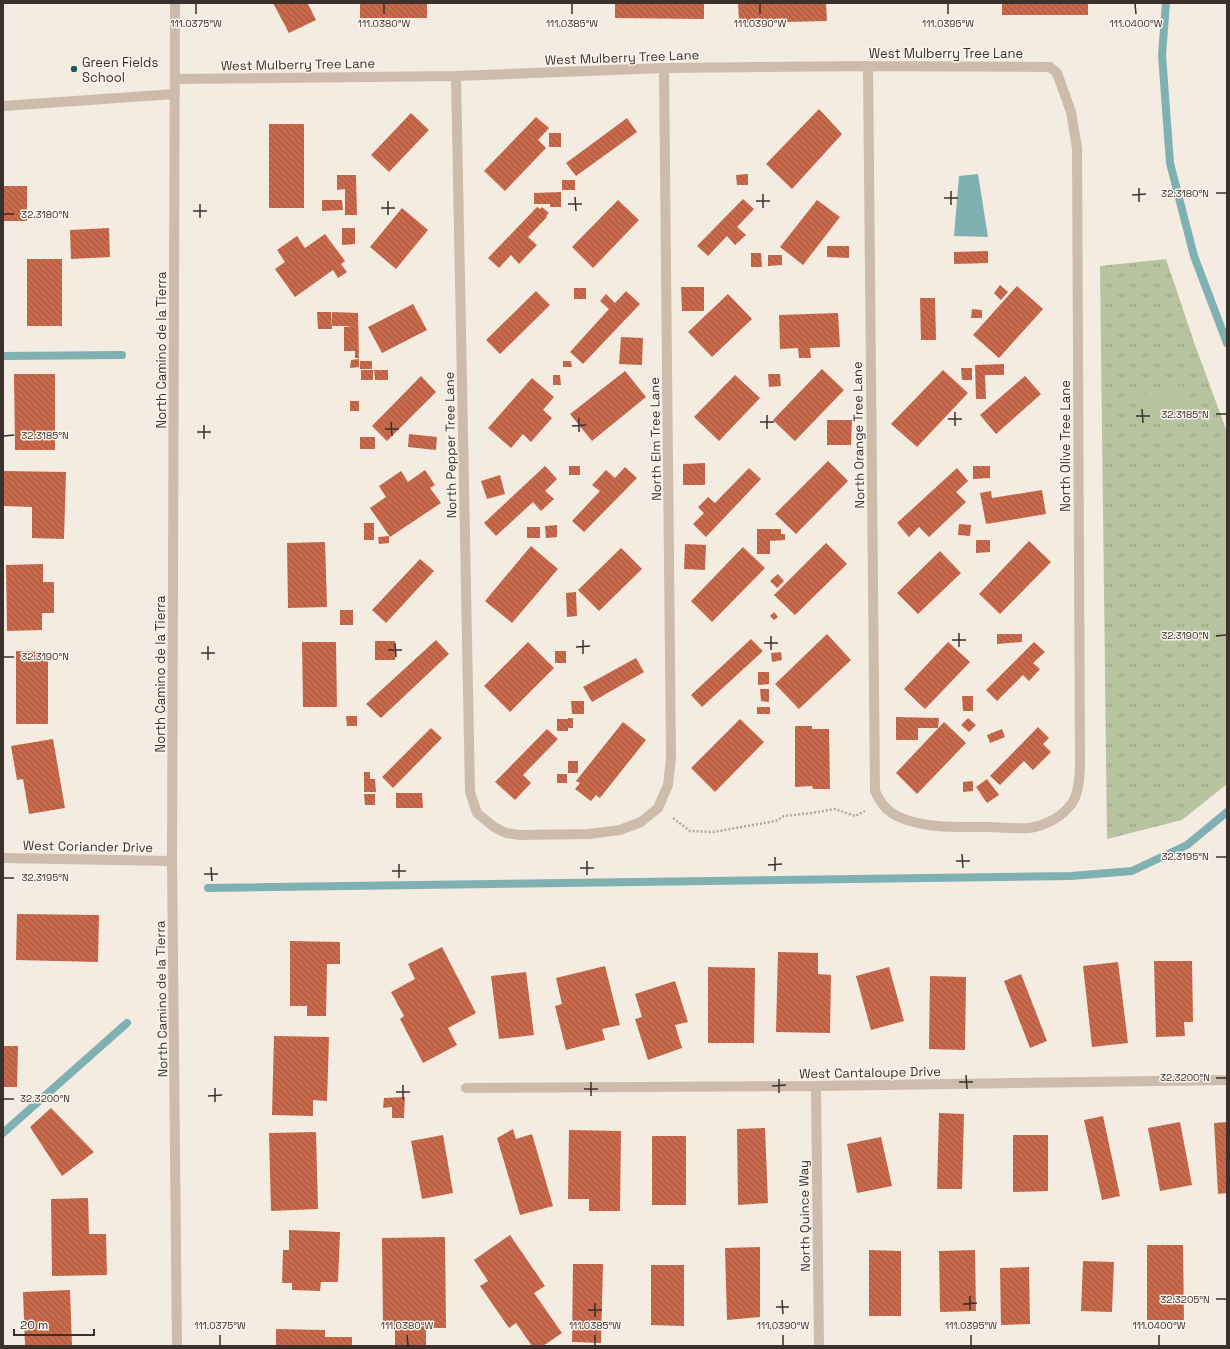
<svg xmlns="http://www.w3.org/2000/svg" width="1230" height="1349" viewBox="0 0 1230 1349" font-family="'Space Grotesk',sans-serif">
<defs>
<pattern id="grass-tufts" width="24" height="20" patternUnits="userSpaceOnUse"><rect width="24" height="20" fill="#b8c4a0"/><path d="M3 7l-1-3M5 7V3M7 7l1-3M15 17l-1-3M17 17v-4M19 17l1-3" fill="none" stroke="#97a083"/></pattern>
<pattern id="building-back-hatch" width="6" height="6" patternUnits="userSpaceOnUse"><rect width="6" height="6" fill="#c8694b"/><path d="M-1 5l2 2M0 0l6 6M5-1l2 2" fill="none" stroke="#a4573f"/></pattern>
</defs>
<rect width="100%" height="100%" fill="#f4ebe1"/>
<path fill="url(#grass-tufts)" d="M1166 259 1195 345 1227 432V784L1182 820 1107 839 1100 266Z"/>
<path fill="#b8c4a0" d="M1181 385 1188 414 1143 426 1135 397Z"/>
<path fill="#7fb0b2" d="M978 174 988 237 954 236 959 176Z"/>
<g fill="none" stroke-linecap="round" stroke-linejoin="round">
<path stroke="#7fb0b2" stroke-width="8" d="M1166 3 1162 55 1170 163 1194 256 1227 343
M3 356 122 355
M208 888 1071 876 1132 871 1187 845 1227 812
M3 1133 127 1023"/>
</g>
<path fill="url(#building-back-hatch)" d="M273 3H311L308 4 316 20 289 33Z
M360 3H427V18H360Z
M615 3H704V19L615 18Z
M738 3H826L827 21 739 23Z
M1002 3H1088V15H1002Z
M819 109 842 134 792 189 766 164Z
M411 113 429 130 389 172 371 155Z
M536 117 549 128 538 140 546 148 505 191 484 171Z
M627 118 637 132 576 176 566 163Z
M269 124H304V208H269Z
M549 133H561V147H549Z
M748 174V185H737L736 175Z
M337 175H356L357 215H345V189L337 190Z
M562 180H575V190H562Z
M3 186H27V221H3Z
M561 192V207H550V204H534V193Z
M743 199 754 209 737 227 746 235 735 245 727 236 708 256 697 246Z
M322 200H342L343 210 322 211Z
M618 200 639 220 593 268 572 247Z
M817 200 840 217 803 265 780 247Z
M537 207 540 209 542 207 549 213 546 216 547 217 528 237 537 245 519 264 511 255 499 268 488 258Z
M402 208 428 230 396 269 370 247Z
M109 228 110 257 71 259 70 230Z
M342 228H355V244L342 245Z
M325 234 345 261 341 264 347 272 338 278 333 270 295 297 275 269 285 262 277 250 297 236 305 248Z
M827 246H849V258L827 257Z
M988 251V263L954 264V252Z
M751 253H761L762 267H751Z
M768 255H782V265L768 266Z
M27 259H62V326H27Z
M1000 285 1008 292 1001 300 994 293Z
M1017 286 1043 309 999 358 973 335Z
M681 287H704V311H682Z
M574 288H586V299H574Z
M536 291 550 305 500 354 486 340Z
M626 291 640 304 583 364 570 352 609 309 600 301 606 294 615 303Z
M728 294 752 319 712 357 688 332Z
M920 298H935L936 340H921Z
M413 304 427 330 382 353 368 327Z
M972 309 982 310V318H971Z
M317 312H331L332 329H318Z
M332 312 358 313 359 358H355V351H344V327L353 326H332Z
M838 313 840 347 810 348 811 358H799L798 348 780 349 779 315Z
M621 337 643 338 642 365 619 364Z
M359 359V367L350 368 351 360Z
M360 361H372V369H360Z
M563 361H571L572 367H563Z
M1004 364V375H985L986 399H976L975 365Z
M961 368H972V380H962Z
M822 369 844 390 795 441 773 420Z
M361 370H373V380H361Z
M374 370H388V380H375Z
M943 370 968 393 917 447 891 424Z
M625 371 646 397 592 441 570 414Z
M14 374H55V450H15Z
M768 374H780L781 386 769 387Z
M553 375H560L561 385H553Z
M735 375 760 398 719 441 694 417Z
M421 376 436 392 387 441 372 426Z
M1025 376 1041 394 996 434 980 415Z
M532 378 554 397 543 410 552 418 531 442 523 434 511 448 488 428Z
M350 401H359V411H350Z
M827 420H852L851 445H827Z
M409 434 437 437 436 450 408 447Z
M360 437H375V449H360Z
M828 461 848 481 796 534 775 514Z
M705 463V485H683V464Z
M545 466 557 479 545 491 554 499 541 511 533 502 496 536 484 523Z
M569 466H580V475H569Z
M973 466H990V478L973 479Z
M625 467 637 478 584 532 572 521 600 491 592 485 606 470 615 478Z
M749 468 761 479 706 537 693 524 704 513 698 507 708 497 715 503Z
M957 468 968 481 956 492 966 502 929 537 919 527 909 537 897 523Z
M425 470 435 485 430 488 441 503 390 537 370 508 386 497 379 486 401 471 408 482Z
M4 471 66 472 64 539 32 538V507L3 506Z
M500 475 505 494 487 499 481 481Z
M1042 490 1046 514 986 524 980 493 991 491 992 498Z
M364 523H374V540H364Z
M959 524 971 525 970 536 958 535Z
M557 525V537L546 538 545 526Z
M527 527H540V538H527Z
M757 529H781V534H785V540L770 541V554H757Z
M389 536V543L379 544 378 537Z
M976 540H990V552L976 553Z
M1029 541 1051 562 1000 614 979 594Z
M325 542 327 607 288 608 287 543Z
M826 543 847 564 795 615 774 595Z
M685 544 706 545 705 570 684 569Z
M531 546 558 569 512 623 485 601Z
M743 547 765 568 712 622 691 601Z
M621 548 642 569 599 611 578 590Z
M940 551 961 573 918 614 897 593Z
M420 559 434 571 386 623 372 610Z
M43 564V582H54V613H42V630L7 631 6 565Z
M778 574 784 581 777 588 770 581Z
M576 592 577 616 567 617 566 593Z
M340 610H353V625H340Z
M774 612 778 617 774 620 770 616Z
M827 634 851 660 799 709 775 684Z
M997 634H1022V642L997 644Z
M751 639 763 651 702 707 691 695Z
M436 640 449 654 381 718 366 704Z
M375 641H395V660H375Z
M302 642H336L337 707H303Z
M528 642 554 668 510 712 484 686Z
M948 642 970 662 925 709 904 689Z
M1034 642 1045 652 1033 663 1040 669 1029 681 1023 675 997 701 986 690Z
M16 651 48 652V724H16Z
M555 651H566V663H555Z
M781 652 782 660 772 662 771 653Z
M636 658 644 672 592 702 583 687Z
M758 672H769V684L758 685Z
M760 689H769V702L761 701Z
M962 696H973V711H963Z
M571 701H584V714H572Z
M757 707H770V714H757Z
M346 716H357V726H347Z
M896 717 939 718 938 728H918V740H896Z
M568 718H573V728H568V731H557V719H568Z
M968 718 976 725 969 732 961 725Z
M740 719 764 742 715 792 691 768Z
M623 722 646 740 600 798 596 795 591 801 575 789 580 783 576 781Z
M944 722 966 743 917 794 896 773Z
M795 726H812V729H829L830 789H813L812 786 795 787Z
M1038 727 1049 738 1043 744 1051 752 1033 770 1024 761 1000 785 990 776Z
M431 728 442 738 393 788 382 777Z
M547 729 558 739 523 775 531 783 515 800 495 782Z
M1002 729 1005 737 990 743 987 735Z
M53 739 65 808 29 814 23 779 17 780 11 746Z
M568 761H578V773H568Z
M364 772H370V779H375L376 792H364Z
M557 774H567V783H557Z
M987 779 999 795 987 803 976 787Z
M973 781V791L963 792V782Z
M396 793H422L423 808H396Z
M364 794H375V805H365Z
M17 914 99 915 98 962 16 960Z
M290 941 340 942V964H327L326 1016H307V1006H290Z
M442 947 476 1013 448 1028 457 1045 423 1063 400 1019 404 1016 391 992 415 979 408 964Z
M778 952 818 953V974L831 975 830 1033 776 1032Z
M1154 961H1192L1193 1022H1184L1185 1036 1156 1037Z
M1118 962 1128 1043 1092 1047 1083 966Z
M605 966 620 1025 602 1029 605 1040 566 1050 555 1006 562 1004 556 978Z
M708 967 755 968 754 1043H708Z
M889 967 904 1021 871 1030 856 976Z
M526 972 534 1035 499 1039 491 976Z
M1021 974 1047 1041 1030 1048 1004 981Z
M930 976 966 977 965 1050 929 1049Z
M675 981 688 1022 675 1025 682 1048 648 1060 635 1019 642 1017 635 994Z
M274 1036 329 1037 327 1101 313 1100V1116L272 1115Z
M3 1046H18L17 1087H3Z
M405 1097 404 1118H392V1107L383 1108 384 1098Z
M51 1108 94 1152 62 1176 30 1127Z
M939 1113 964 1114 962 1189H937Z
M1103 1116 1120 1196 1102 1200 1084 1120Z
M1180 1122 1192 1185 1160 1191 1148 1128Z
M1227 1122V1193L1218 1194 1214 1123Z
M765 1128 768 1203 738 1205 737 1129Z
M513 1129 516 1139 532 1134 553 1206 520 1215 497 1138Z
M569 1130 621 1131 620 1211H589V1199H568Z
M316 1132 318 1209 271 1211 269 1133Z
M443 1135 453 1193 422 1199 411 1141Z
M1013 1135H1048V1191L1013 1192Z
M652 1136H686V1205H652Z
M881 1137 892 1186 857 1193 847 1144Z
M88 1198 89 1234H106L107 1275 52 1276 51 1199Z
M289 1230 340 1232 338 1282H321L320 1291 292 1290V1283H282L283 1250H289Z
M510 1235 545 1286 534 1293 562 1333 543 1346H532L516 1323 509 1328 480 1286 488 1281 474 1260Z
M445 1237 446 1328H426V1346H395V1326H383L382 1238Z
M1147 1245H1183L1184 1320H1147Z
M760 1247V1317L727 1320 725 1248Z
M869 1250 901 1251V1316H869Z
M975 1250 976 1311 940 1312 939 1251Z
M1083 1261 1114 1262 1112 1312 1081 1311Z
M573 1264H603L601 1343 572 1342Z
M651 1265H684V1326L651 1325Z
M1029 1267 1030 1324 1001 1325 1000 1268Z
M70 1290 72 1346H25L23 1292Z
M276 1329 325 1330V1337H352V1346H276Z"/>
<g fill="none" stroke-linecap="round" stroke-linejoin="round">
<path stroke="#b9a596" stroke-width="2.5" stroke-dasharray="2 2" stroke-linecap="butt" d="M673 818 690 831 713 832 776 821 784 816 812 813 835 809 855 816 865 811"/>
<path stroke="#cdbbac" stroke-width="10" d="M3 106 175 94"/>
<path stroke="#cdbbac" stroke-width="10" d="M456 76 470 792 477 813 494 827 506 833 520 835 589 834 620 830 641 822 658 808 668 785 671 758 664 68
M175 79 456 76 664 68 868 66 1050 67 1057 73 1071 112 1077 148 1080 766C1079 781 1079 798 1067 809 1058 819 1043 826 1029 828 1016 829 1002 827 989 827 959 827 927 829 899 817 886 811 880 802 875 791L868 66
M3 858 172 861
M816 1086 819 1346
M466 1088 816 1086 1227 1080"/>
<path stroke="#cdbbac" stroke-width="10" d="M175 3 172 861 177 1346"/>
</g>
<path fill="none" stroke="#3b302b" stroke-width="1.5" d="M196 4V14M384 4V14M572 4V14M760 4V14M948 4V14M1135 4 1136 14M1139 188V202M951 191V205M1216 193H1226M763 194V208M1132 195 1146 194M575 197 576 211M944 198H958M388 201V215M756 201H770M200 204V218M568 204H582M381 208H395M193 211H207M4 214H14M1142 409 1143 423M955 412V426M1216 414H1226M767 415V429M1136 416H1150M579 418V432M948 419H962M391 422 392 436M760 422H774M204 425V439M572 426 586 425M385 429H399M197 432H211M4 436 14 435M959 633V647M771 636V650M1216 636 1226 635M583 640V654M952 640H966M395 643 396 657M764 643H778M208 646V660M576 647 590 646M388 650H402M201 653H215M4 657H14M962 854 963 868M775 857V871M1216 857H1226M587 861V875M956 861H970M399 864V878M768 865 782 864M211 867 212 881M580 868H594M392 871H406M204 874H218M4 878H14M966 1075 967 1089M1216 1078H1226M779 1079V1093M591 1082V1096M959 1082H973M403 1085V1099M772 1086 786 1085M215 1088V1102M584 1089H598M396 1092H410M208 1096 222 1095M4 1099H14M970 1296V1310M1216 1299H1226M782 1300 783 1314M595 1303V1317M963 1304 977 1303M776 1307H789M588 1310H602M220 1335V1345M407 1335 408 1345M595 1335V1345M783 1335V1345M971 1335V1345M1159 1335V1345"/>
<circle fill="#1f5a5e" stroke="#fbf5ee" stroke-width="1.5" cx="74" cy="69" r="4"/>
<g text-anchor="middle" stroke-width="3" stroke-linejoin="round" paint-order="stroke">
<g font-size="13" fill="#3b302b" stroke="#fbf5ee">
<text x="946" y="58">West Mulberry Tree Lane</text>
<text transform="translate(622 57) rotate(-2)" y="5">West Mulberry Tree Lane</text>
<text transform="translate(298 64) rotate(-1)" y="5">West Mulberry Tree Lane</text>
<text transform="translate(161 350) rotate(-90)" y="5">North Camino de la Tierra</text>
<text transform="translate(858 435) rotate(-91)" y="5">North Orange Tree Lane</text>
<text transform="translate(655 439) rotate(-91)" y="5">North Elm Tree Lane</text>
<text transform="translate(450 445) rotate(-91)" y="5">North Pepper Tree Lane</text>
<text transform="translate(1065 446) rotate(-90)" y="5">North Olive Tree Lane</text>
<text transform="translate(160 674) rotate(-90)" y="5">North Camino de la Tierra</text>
<text transform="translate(88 846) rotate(1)" y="5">West Coriander Drive</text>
<text transform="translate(161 999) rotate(-91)" y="5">North Camino de la Tierra</text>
<text transform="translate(870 1072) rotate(-1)" y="5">West Cantaloupe Drive</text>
<text transform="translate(804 1216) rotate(-91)" y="5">North Quince Way</text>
</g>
<g font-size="13" fill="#3b302b" stroke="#fbf5ee" text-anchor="start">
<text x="82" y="67">Green Fields<tspan x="82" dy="15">School</tspan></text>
</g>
</g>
<g font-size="10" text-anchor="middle" fill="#3b302b" stroke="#fbf5ee" stroke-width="3" stroke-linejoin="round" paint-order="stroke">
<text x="196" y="27">111.0375°W</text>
<text x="384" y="27">111.0380°W</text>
<text x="572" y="27">111.0385°W</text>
<text x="760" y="27">111.0390°W</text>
<text x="948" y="27">111.0395°W</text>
<text x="1136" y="27">111.0400°W</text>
<text x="1185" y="197">32.3180°N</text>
<text x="45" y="218">32.3180°N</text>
<text x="1185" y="418">32.3185°N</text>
<text x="45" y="439">32.3185°N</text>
<text x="1185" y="639">32.3190°N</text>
<text x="45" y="660">32.3190°N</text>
<text x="1185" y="860">32.3195°N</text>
<text x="45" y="881">32.3195°N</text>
<text x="1185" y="1081">32.3200°N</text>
<text x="45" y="1102">32.3200°N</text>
<text x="1185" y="1303">32.3205°N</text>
<text x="220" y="1329">111.0375°W</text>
<text x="407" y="1329">111.0380°W</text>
<text x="595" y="1329">111.0385°W</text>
<text x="783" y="1329">111.0390°W</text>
<text x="971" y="1329">111.0395°W</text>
<text x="1159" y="1329">111.0400°W</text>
</g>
<rect width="1230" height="1349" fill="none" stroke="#3b302b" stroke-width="8"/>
<path d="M14 1329v6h80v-6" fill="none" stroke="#3b302b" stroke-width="2"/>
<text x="20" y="1329" font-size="12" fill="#3b302b" stroke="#fbf5ee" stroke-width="3" paint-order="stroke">20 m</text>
</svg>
